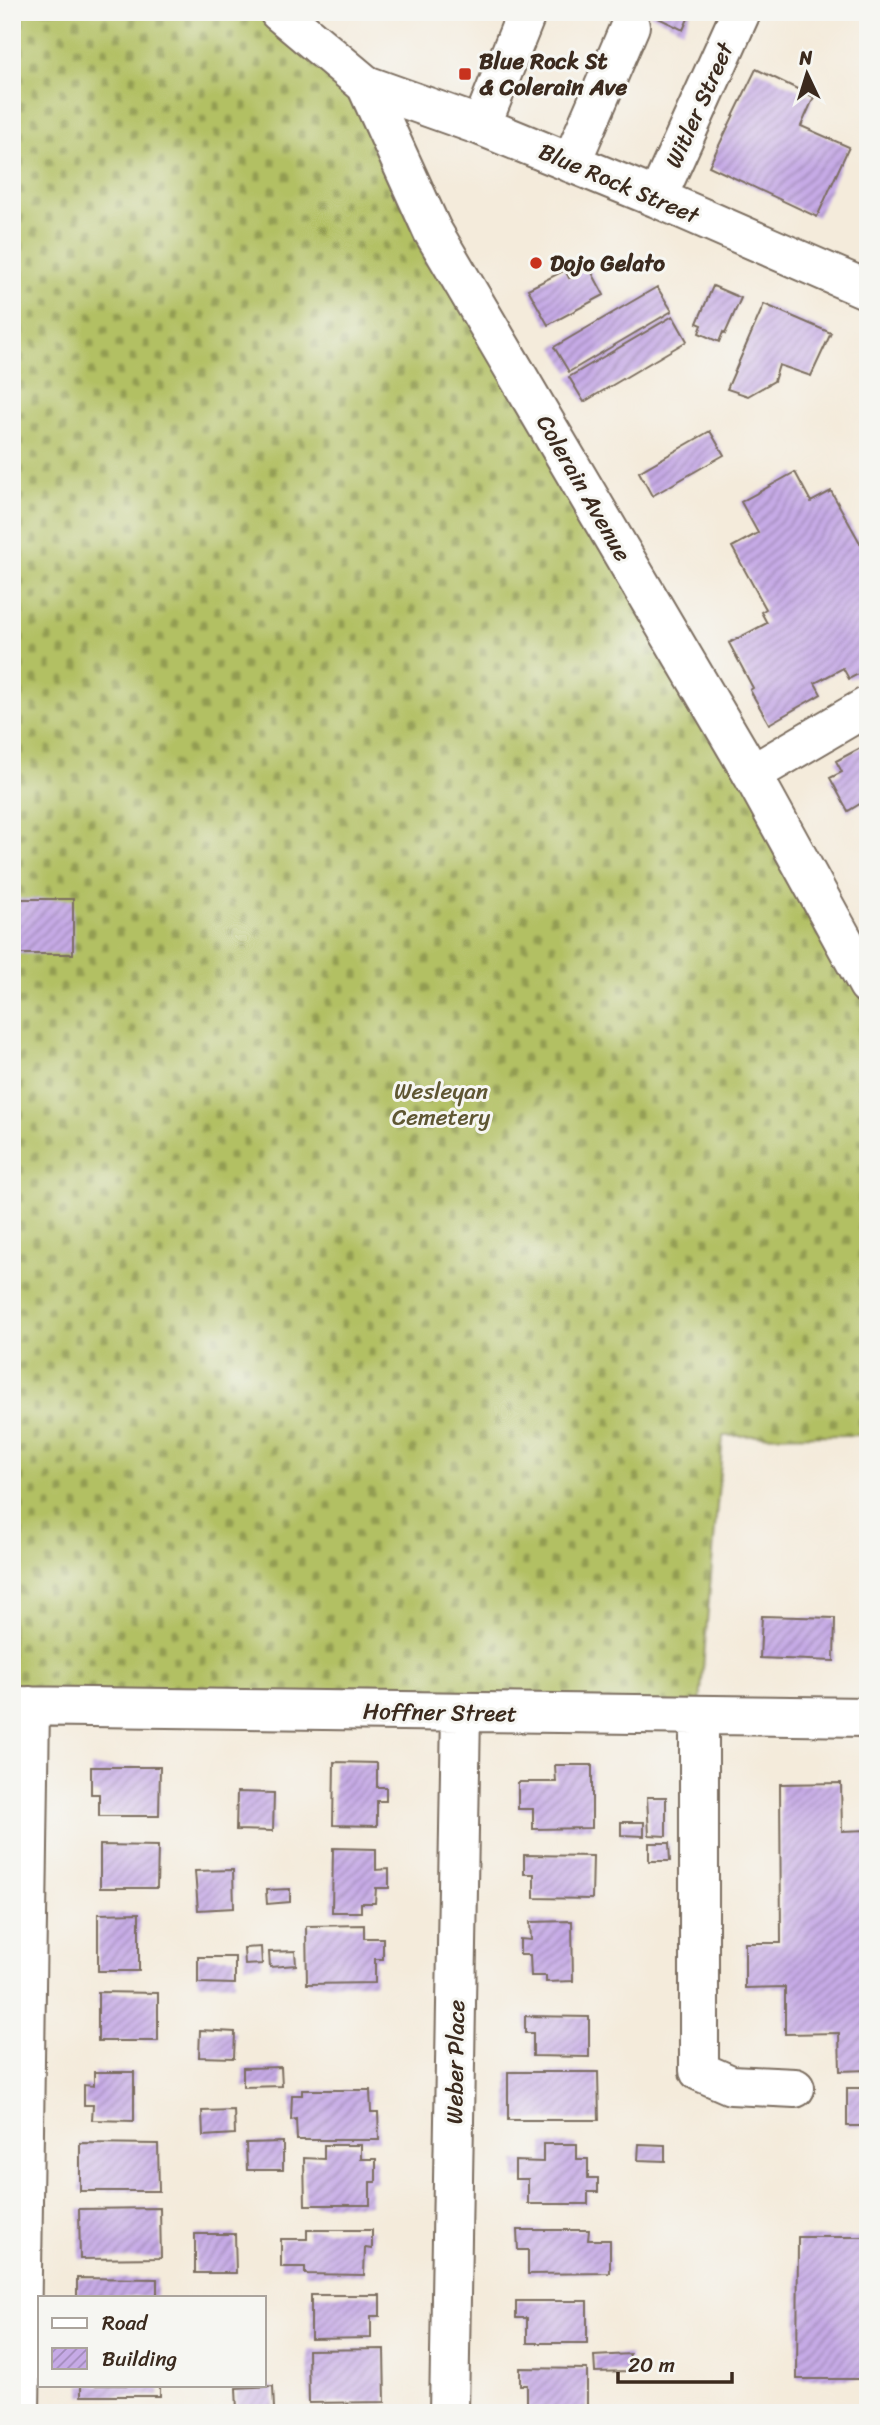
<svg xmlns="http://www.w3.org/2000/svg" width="880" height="2425" viewBox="0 0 880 2425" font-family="Sriracha,sans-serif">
<defs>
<pattern id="cemetery-stones" width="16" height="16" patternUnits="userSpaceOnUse" patternTransform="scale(1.75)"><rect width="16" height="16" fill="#b2c063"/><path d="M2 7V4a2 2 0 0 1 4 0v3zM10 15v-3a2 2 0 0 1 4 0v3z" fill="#929c51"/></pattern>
<pattern id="building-hatch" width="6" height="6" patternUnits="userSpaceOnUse" patternTransform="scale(1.75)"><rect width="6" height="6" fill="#c6aae6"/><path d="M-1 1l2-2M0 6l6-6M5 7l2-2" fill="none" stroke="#a28bba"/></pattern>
</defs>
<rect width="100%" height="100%" fill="#f6f6f2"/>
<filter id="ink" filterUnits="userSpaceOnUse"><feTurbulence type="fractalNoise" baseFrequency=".0143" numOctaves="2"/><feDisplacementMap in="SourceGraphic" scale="14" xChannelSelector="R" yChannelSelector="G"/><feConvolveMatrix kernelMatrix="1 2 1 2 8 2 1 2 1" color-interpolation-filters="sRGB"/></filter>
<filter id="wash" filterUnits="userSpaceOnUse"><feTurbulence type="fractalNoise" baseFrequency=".00686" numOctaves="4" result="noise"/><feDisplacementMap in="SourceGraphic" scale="28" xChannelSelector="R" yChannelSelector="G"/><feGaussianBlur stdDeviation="1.57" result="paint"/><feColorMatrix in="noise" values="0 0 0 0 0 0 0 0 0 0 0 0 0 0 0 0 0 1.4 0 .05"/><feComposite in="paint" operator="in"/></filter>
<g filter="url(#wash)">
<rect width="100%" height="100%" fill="#f4ebdb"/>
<path fill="url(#cemetery-stones)" stroke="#767540" stroke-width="2" d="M12 12H279L366 85 868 985V1435L723 1436 699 1715 12 1706Z"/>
<g id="blocks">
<path fill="url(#building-hatch)" d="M646 12H691L683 30Z
M756 69 814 97 801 126 849 147 817 217 709 166Z
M589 267 604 295 548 325 528 289 565 270 569 278Z
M713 286 741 298 725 334 723 332 719 342 699 333 702 325 697 323Z
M657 287 672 311 569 372 554 347Z
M764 304 831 333 811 376 779 365 774 381 748 396 727 389Z
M673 316 687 341 584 402 569 377Z
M710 431 724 455 652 496 639 472Z
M795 472 811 502 831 491 868 557V669L849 679 843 668 815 683 821 694 769 724 750 690 753 688 729 643 767 623 761 612 766 609 732 547 758 533 741 502Z
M868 744V799L848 811 830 778 842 772 836 761Z
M18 899H73V954H17Z
M762 1616 835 1618 834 1661 760 1658Z
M334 1762 377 1763V1787H386V1801H377V1826L333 1825Z
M555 1765H592V1828L533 1829V1809H518V1782H556Z
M91 1767H160L159 1816H99V1794H91Z
M841 1783 842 1831 868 1830V2070L840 2071 839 2033 785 2034V1987L745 1988V1943H781L780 1784Z
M237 1792 274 1793 273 1831 236 1830Z
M647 1797H666V1836L649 1835Z
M621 1822H644V1836L621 1835Z
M649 1843H669L670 1861H649Z
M100 1845 158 1846 157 1888H100Z
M333 1848 376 1849V1870L389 1869V1888H376L375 1903H361V1912H332Z
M524 1855 593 1856 592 1899 534 1898V1874H524Z
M233 1870 234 1908 198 1910 195 1871Z
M290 1889V1902L267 1904 266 1890Z
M139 1913V1971H98V1914Z
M572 1921 573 1981 546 1982V1976H531L530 1955H520V1939L531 1940 530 1922Z
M364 1925V1938H383V1959H375V1983L307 1984 306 1926Z
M261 1947 262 1964 245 1965 244 1948Z
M295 1951 296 1965 270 1967 269 1952Z
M198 1957H235V1984L198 1983Z
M98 1992 158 1993V2041H98Z
M525 2016 589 2017V2057L533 2056V2033H525Z
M200 2030 235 2032 234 2058 199 2057Z
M281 2067 282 2086 243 2087V2068Z
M94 2072H134V2121L92 2120 93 2105H84V2085L94 2086Z
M508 2072H598L599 2120H508Z
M847 2088H868V2126H847Z
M302 2090H370L371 2112H378L379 2140H297L296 2119 291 2120 292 2095H302Z
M234 2110 235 2134 203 2136 202 2111Z
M283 2142V2170H247L246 2143Z
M80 2143 158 2144 159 2191H80Z
M543 2144H577V2159H588V2178H598V2192H588V2204H528V2179H515V2161L543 2162Z
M639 2144 665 2145V2161L638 2160Z
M324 2145H361V2159H376V2182H370V2205H305L304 2158 324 2159Z
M160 2208 161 2258 80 2259 79 2209Z
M307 2230H372V2249L365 2248 364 2275 305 2274V2267H281V2239H307Z
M517 2230H589L588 2240H610V2273L528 2274V2250H518Z
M195 2234H235L236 2273H195Z
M798 2237H868V2379H797Z
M77 2278 157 2279V2297H77Z
M311 2295H380V2316H371V2338L311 2339Z
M516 2301H587V2343H527V2318H516Z
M384 2349 385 2402 309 2403 308 2350Z
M630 2354V2371L595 2372 594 2356Z
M520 2368 587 2369V2412L527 2411V2385H520Z
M81 2385H160V2396H81Z
M273 2386 274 2409 237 2410 236 2388Z"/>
</g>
</g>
<g filter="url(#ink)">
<use href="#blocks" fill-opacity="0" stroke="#7c6e60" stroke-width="2"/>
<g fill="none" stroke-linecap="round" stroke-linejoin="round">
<defs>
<path id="minor" d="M366 85 481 126 657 198 868 290
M481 126 527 12
M571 163 630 26
M657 198 741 12
M752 774 868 706
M12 1706 868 1717
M699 1715V2071L731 2085 795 2088
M20 2413 30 1706
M449 2413 461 1712"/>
<path id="major" d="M279 12 366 85 432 230 752 774 868 985"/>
</defs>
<use href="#minor" stroke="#7c6e60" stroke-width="42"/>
<use href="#major" stroke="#7c6e60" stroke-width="42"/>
<use href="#minor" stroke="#fff" stroke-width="38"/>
<use href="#major" stroke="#fff" stroke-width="38"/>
</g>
</g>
<g fill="#c8321e" stroke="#f6f6f2" stroke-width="2.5">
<rect x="458" y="67" width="14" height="14" rx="3.5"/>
<circle cx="536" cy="263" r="7"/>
</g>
<g text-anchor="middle" stroke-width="6" stroke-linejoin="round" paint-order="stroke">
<g font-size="23" font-weight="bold" fill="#3b2a1e" stroke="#f6f6f2" text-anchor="start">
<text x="479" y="69">Blue Rock St<tspan x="479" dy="26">&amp; Colerain Ave</tspan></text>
<text x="550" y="271">Dojo Gelato</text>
</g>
<g font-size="23" fill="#3b2a1e" stroke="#f6f6f2">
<text transform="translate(699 105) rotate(-66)" y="8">Witler Street</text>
<text transform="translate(619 183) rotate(23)" y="8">Blue Rock Street</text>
<text transform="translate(584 488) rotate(60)" y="8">Colerain Avenue</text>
<text transform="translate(440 1712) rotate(1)" y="8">Hoffner Street</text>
<text transform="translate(455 2062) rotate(-89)" y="8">Weber Place</text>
</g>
<g font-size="23" fill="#5f5733" stroke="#f6f6f2">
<text x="441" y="1099">Wesleyan<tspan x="441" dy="26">Cemetery</tspan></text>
</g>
</g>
<rect width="880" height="2425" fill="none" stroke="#f6f6f2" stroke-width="42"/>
<rect x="38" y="2296" width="228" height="91" fill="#f6f6f2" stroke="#aba49d" stroke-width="2"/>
<rect x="52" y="2318" width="35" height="10" fill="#ffffff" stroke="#aba49d" stroke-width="2"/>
<text x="102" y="2330" font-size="21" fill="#3b2a1e">Road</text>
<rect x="52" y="2348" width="35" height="21" fill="url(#building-hatch)" stroke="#aba49d" stroke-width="2"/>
<text x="102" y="2366" font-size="21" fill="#3b2a1e">Building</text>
<g transform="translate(807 74) rotate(356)" stroke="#f6f6f2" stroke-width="5" paint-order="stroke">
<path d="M0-5L12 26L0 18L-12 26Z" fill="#3b2a1e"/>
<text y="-10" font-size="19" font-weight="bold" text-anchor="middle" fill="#3b2a1e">N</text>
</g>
<path d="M618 2372v10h114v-10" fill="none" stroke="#3b2a1e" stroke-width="3.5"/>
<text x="628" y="2372" font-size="21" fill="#3b2a1e" stroke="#f6f6f2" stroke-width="5" paint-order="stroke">20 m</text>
</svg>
